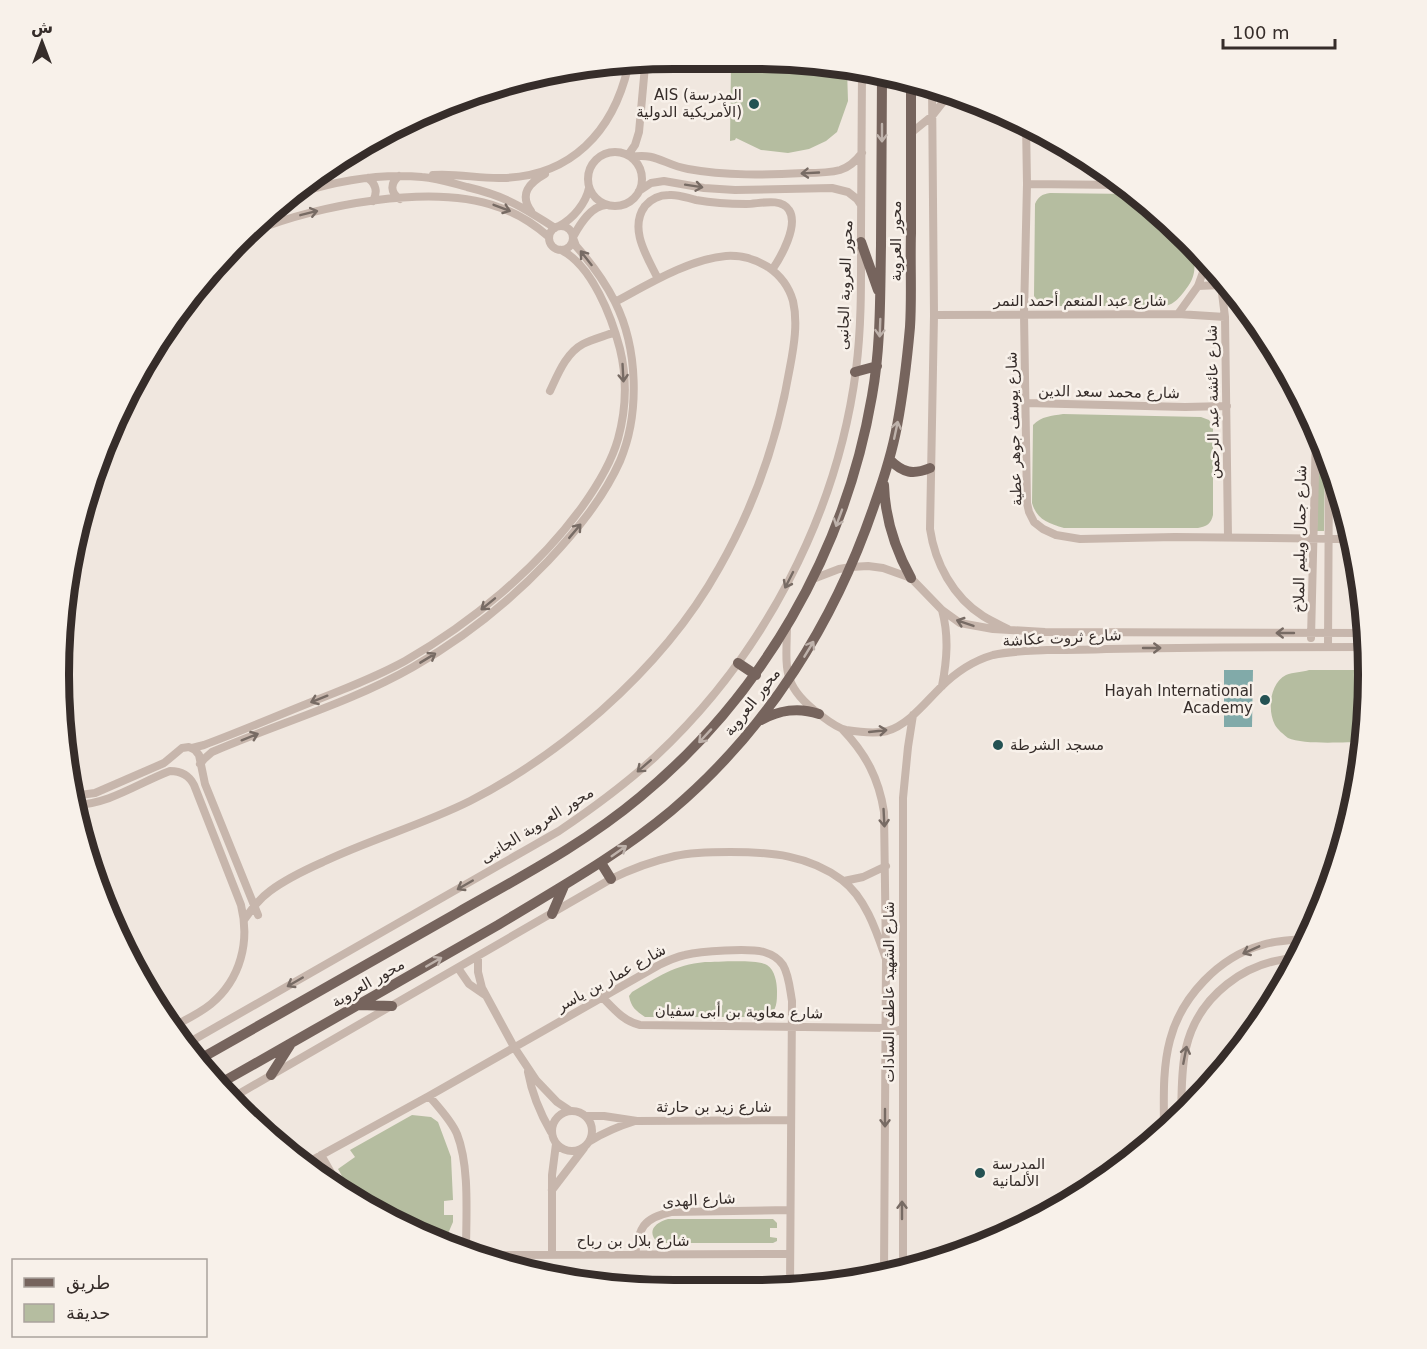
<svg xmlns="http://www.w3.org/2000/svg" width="1427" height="1349" viewBox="0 0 1427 1349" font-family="'DejaVu Sans',Vazirmatn,sans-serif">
<rect width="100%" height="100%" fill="#f0e7df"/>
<path fill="#b5bda0" d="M793 60 847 69 848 101 837 132 826 141 809 149 788 153 761 150 736 138 735 140 730 141 731 63Z
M1050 193 1130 194C1143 198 1149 206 1159 215 1180 235 1209 260 1186 289 1180 297 1175 304 1165 306H1051C1043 304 1039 303 1034 296L1035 204C1038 197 1042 194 1050 193Z
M1063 414 1201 417 1209 420 1213 426V515C1211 524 1207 526 1198 528H1064C1048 523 1037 520 1032 503L1033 425C1042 416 1051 416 1063 414Z
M1319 438 1325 452 1324 531H1317Z
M1309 670H1366L1367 715 1363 742C1345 742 1303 745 1288 738 1284 735 1277 729 1275 725 1267 710 1270 683 1286 675 1293 672 1303 672 1309 670Z
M705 962C718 962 757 959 767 965 775 970 777 983 777 991 777 1002 777 1010 768 1017H645C636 1011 631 1007 629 996L632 992C658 977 674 965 705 962Z
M412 1115 431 1117 438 1122 451 1157 453 1200 444 1201V1215H453V1222L444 1243H438L355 1199 338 1169 355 1157 350 1150Z
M668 1219H773L777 1223V1228H770V1237L777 1238V1241L773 1243H658C646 1231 655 1223 668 1219Z"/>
<path fill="#81aaa9" d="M1224 670H1253L1252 727H1224Z"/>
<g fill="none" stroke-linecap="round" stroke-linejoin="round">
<path stroke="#c7b6ac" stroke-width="8" d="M932 87 934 315 930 529C935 563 953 597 983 616 991 621 1000 625 1008 629
M1026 123 1027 184 1024 314 1027 503 1029 512 1034 522 1043 529 1056 535 1080 539 1175 537 1350 539
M911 133 932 116 943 102 954 95
M588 179a27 27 0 1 1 54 0a27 27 0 1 1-54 0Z
M628 155 635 145 639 132 645 66
M631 157C656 152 664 165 688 169 726 176 766 175 804 173 816 173 829 173 840 170 850 167 856 161 862 153
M433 175C457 173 480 179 503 178 571 176 613 132 628 67
M399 176C390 183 390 193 400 199
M368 178C376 184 378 192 373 201
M1027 184 1126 185
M639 191 651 183 664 181 704 188 735 190 832 188 848 192 857 199 861 205
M298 193C337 181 380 173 422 177 437 178 452 183 467 187 484 191 500 196 515 204 529 211 542 220 555 228
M531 211C519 194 529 183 545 174
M559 226C573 219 586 203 589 188
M549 238a12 12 0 1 1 24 0a12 12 0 1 1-24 0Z
M254 231C317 205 433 183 498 207 517 213 534 224 549 237
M573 237C580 224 591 206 606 205
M1215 268 1221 285 1225 317 1228 537
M658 279C648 258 628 229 645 206 651 199 660 195 669 195 678 194 687 198 696 200 713 203 730 204 746 204 759 204 781 197 789 210 799 225 781 257 772 270
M1198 286 1221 285
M1178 314 1198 286 1207 261
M934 315 1178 314 1225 317
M550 391C558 374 566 353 583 344 593 339 605 336 615 332
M1026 403 1185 407 1227 406
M813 579 839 569 851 567 868 566 883 568 911 578 942 610 960 623 993 629 1045 632 1365 633
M787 627C786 670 782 686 819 714 827 720 837 728 846 730 859 732 875 734 887 731 908 725 925 703 940 688 955 673 972 661 993 655 1011 651 1029 651 1047 650 1067 650 1086 650 1106 649 1192 647 1279 647 1365 647
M1311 638 1316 432
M1328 647 1329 461
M942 686C947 660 949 636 942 610
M843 730C866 754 879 779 884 812L886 959 884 1273
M192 748 204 745C239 732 274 717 309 703 342 690 374 678 405 661 471 623 537 569 582 507 597 486 611 464 618 439 626 410 627 378 620 349 612 318 592 265 561 250
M200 764 204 759 212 752C279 723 350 703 413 667 464 638 508 603 548 561 576 531 603 499 620 461 640 414 638 348 615 302 605 282 591 263 576 246L573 238
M73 793 80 795 95 793 164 763 182 748 189 747 195 750 199 755 205 784 258 915
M75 805C110 804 138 783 170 771 181 771 189 775 194 785L241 905C250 941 241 979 211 1004 200 1013 187 1019 174 1026
M844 881 863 877 886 866
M244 920C252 909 259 899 270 891 286 879 305 870 323 862 371 839 422 825 470 801 517 777 561 746 601 711 647 670 689 622 719 568 755 505 778 438 790 367 794 346 798 322 793 301 789 287 780 275 768 267 755 259 741 255 726 256 689 259 647 285 615 302
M478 957V972L482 988 514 1047 536 1080 557 1102 569 1110
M458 968 469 984 485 995
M602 997C613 1008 623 1021 640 1025L886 1028 894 1032 902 1029
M188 1043 559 831C593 808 626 784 656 756 763 656 837 516 856 370 862 323 861 277 861 230 861 177 862 124 862 71
M528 1072C532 1094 540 1113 551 1132
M429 1096C439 1108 451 1120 457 1134 470 1167 466 1217 466 1252
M230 1099 611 879C631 869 653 861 675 856 693 852 712 852 730 852 771 852 808 855 842 880 866 898 877 933 886 959
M552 1131a20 20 0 1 1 40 0a20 20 0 1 1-40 0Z
M1181 1113C1182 1092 1181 1069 1186 1048 1198 996 1246 960 1298 958
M587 1116H604L637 1121 791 1120
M1164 1132C1164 1102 1162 1070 1170 1040 1181 997 1219 957 1262 945 1277 940 1293 940 1308 939
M590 1141C605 1132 619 1126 635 1121
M321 1155 342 1192
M305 1164 429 1096 659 965C667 961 676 957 685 955 701 951 749 948 764 952 771 954 779 959 783 965 789 975 790 990 792 1001L790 1287
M552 1190 584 1148
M552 1254V1175L556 1144
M635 1254C639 1228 643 1218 671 1212L790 1210
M475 1255 790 1254
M903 1269V798L908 747 913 715"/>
<path stroke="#76645d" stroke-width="10" d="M861 242 878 290
M855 372 877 366
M890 460C903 473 913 475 930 468
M884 485C885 518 895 549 911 578
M738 663 756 675
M761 720C780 710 798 707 819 714
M601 863 611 879
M552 914 564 886
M359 1005 392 1006
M200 1059C285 1010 371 962 457 913 520 877 584 844 640 797 762 696 845 553 872 396 881 346 880 296 881 246 881 189 882 132 882 75
M271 1075 290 1045
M219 1084C312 1031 405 979 498 925 557 889 617 856 671 811 767 730 835 622 875 503 884 478 892 453 897 426 903 394 907 360 910 327 912 296 910 264 911 233 911 182 911 131 911 79"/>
</g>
<defs><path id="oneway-shaft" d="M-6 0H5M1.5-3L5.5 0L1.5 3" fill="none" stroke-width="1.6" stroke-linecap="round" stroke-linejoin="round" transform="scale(1.5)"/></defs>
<g stroke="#beb2ab">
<use href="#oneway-shaft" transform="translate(882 133) rotate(90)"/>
<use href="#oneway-shaft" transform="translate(880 328) rotate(92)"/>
<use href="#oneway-shaft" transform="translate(896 430) rotate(-78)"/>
<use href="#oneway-shaft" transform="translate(839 518) rotate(110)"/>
<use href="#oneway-shaft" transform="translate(809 649) rotate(-59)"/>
<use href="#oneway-shaft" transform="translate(705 736) rotate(133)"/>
<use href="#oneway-shaft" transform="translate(619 851) rotate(-35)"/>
<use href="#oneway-shaft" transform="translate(434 962) rotate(-30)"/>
</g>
<g stroke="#776b64">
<use href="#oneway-shaft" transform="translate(810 173) rotate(177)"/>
<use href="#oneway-shaft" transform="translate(694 186) rotate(9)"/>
<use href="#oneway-shaft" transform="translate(502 208) rotate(21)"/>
<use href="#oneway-shaft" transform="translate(309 213) rotate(-14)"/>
<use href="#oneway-shaft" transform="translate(586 258) rotate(-128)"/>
<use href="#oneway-shaft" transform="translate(623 373) rotate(87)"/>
<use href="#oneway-shaft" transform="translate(575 531) rotate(-50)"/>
<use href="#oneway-shaft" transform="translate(789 580) rotate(117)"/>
<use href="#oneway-shaft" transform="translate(488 604) rotate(141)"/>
<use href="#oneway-shaft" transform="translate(965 623) rotate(-161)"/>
<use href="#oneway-shaft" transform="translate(1285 633) rotate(-180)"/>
<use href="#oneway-shaft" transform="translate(1152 648)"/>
<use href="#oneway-shaft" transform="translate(428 658) rotate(-31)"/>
<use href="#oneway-shaft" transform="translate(319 699) rotate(158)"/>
<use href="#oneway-shaft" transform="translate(878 731) rotate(-6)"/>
<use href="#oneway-shaft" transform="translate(250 737) rotate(-22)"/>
<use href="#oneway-shaft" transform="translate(644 766) rotate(139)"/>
<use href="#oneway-shaft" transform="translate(884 818) rotate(87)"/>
<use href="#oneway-shaft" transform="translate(465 885) rotate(150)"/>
<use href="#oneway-shaft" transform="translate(1251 950) rotate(156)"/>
<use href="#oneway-shaft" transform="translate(295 982) rotate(150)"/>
<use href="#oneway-shaft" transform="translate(1185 1055) rotate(-79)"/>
<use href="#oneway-shaft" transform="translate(885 1118) rotate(90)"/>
<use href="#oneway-shaft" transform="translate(902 1210) rotate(-90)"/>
</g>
<g fill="#245253" stroke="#f8f1ea" stroke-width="2">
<circle cx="754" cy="104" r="6"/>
<circle cx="1265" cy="700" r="6"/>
<circle cx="998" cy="745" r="6"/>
<circle cx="980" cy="1173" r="6"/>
</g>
<g text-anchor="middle" stroke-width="5" stroke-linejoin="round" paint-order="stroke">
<g font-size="15" fill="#362d2a" stroke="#f8f1ea" text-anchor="end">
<text x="742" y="100">AIS (المدرسة<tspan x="742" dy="17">الأمريكية الدولية)</tspan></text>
<text x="1253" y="696">Hayah International<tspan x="1253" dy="17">Academy</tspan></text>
<text x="1010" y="750" text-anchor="start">مسجد الشرطة</text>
<text x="992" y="1169" text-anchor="start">المدرسة<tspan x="992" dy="17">الألمانية</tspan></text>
</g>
<g font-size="15" fill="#362d2a" stroke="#f8f1ea">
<text transform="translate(896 241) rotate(-90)" y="5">محور العروبة</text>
<text transform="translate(845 285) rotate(-88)" y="5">محور العروبة الجانبى</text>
<text x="1080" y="306">شارع عبد المنعم أحمد النمر</text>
<text transform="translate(1109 392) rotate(1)" y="5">شارع محمد سعد الدين</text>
<text transform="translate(1213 402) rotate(-91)" y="5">شارع عائشة عبد الرحمن</text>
<text transform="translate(1014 429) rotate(-92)" y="5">شارع يوسف جوهر عطية</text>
<text transform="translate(1300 539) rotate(-89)" y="5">شارع جمال ويليم الملاخ</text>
<text transform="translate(1062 638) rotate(-3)" y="5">شارع ثروت عكاشة</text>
<text transform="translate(752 702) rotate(-52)" y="5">محور العروبة</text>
<text transform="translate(537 825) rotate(-32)" y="5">محور العروبة الجانبى</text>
<text transform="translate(611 978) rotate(-29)" y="5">شارع عمار بن ياسر</text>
<text transform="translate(368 983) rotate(-30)" y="5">محور العروبة</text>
<text transform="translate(889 992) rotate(-90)" y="5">شارع الشهيد عاطف السادات</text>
<text transform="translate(739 1012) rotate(1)" y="5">شارع معاوية بن أبى سفيان</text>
<text x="714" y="1112">شارع زيد بن حارثة</text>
<text transform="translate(699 1200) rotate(-3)" y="5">شارع الهدى</text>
<text x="633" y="1246">شارع بلال بن رباح</text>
</g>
</g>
<path d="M0 0H1427V1349H0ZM674 69H753A605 605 0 0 1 1358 674V675A605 605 0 0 1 753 1280H674A605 605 0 0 1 69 675V674A605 605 0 0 1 674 69Z" fill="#f8f1ea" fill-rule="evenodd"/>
<path fill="none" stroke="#362d2a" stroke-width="8" d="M674 69H753A605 605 0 0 1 1358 674V675A605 605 0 0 1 753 1280H674A605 605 0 0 1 69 675V674A605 605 0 0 1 674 69Z"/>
<rect x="12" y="1259" width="195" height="78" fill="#f8f1ea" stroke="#aaa39d" stroke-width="1.5"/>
<rect x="24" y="1278" width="30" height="9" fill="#76645d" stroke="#aaa39d" stroke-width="1.5"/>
<text x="66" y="1289" font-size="18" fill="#362d2a">طريق</text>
<rect x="24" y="1304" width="30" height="18" fill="#b5bda0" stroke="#aaa39d" stroke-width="1.5"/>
<text x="66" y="1319" font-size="18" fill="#362d2a">حديقة</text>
<g transform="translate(42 42)" stroke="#f8f1ea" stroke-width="4.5" paint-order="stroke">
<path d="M0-4.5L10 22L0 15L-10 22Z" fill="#362d2a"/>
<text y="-9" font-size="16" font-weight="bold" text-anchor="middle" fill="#362d2a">ش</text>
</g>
<path d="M1223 39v9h112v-9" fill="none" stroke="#362d2a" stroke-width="3"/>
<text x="1232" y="39" font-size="18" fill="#362d2a" stroke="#f8f1ea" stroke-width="4.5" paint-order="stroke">100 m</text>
</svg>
